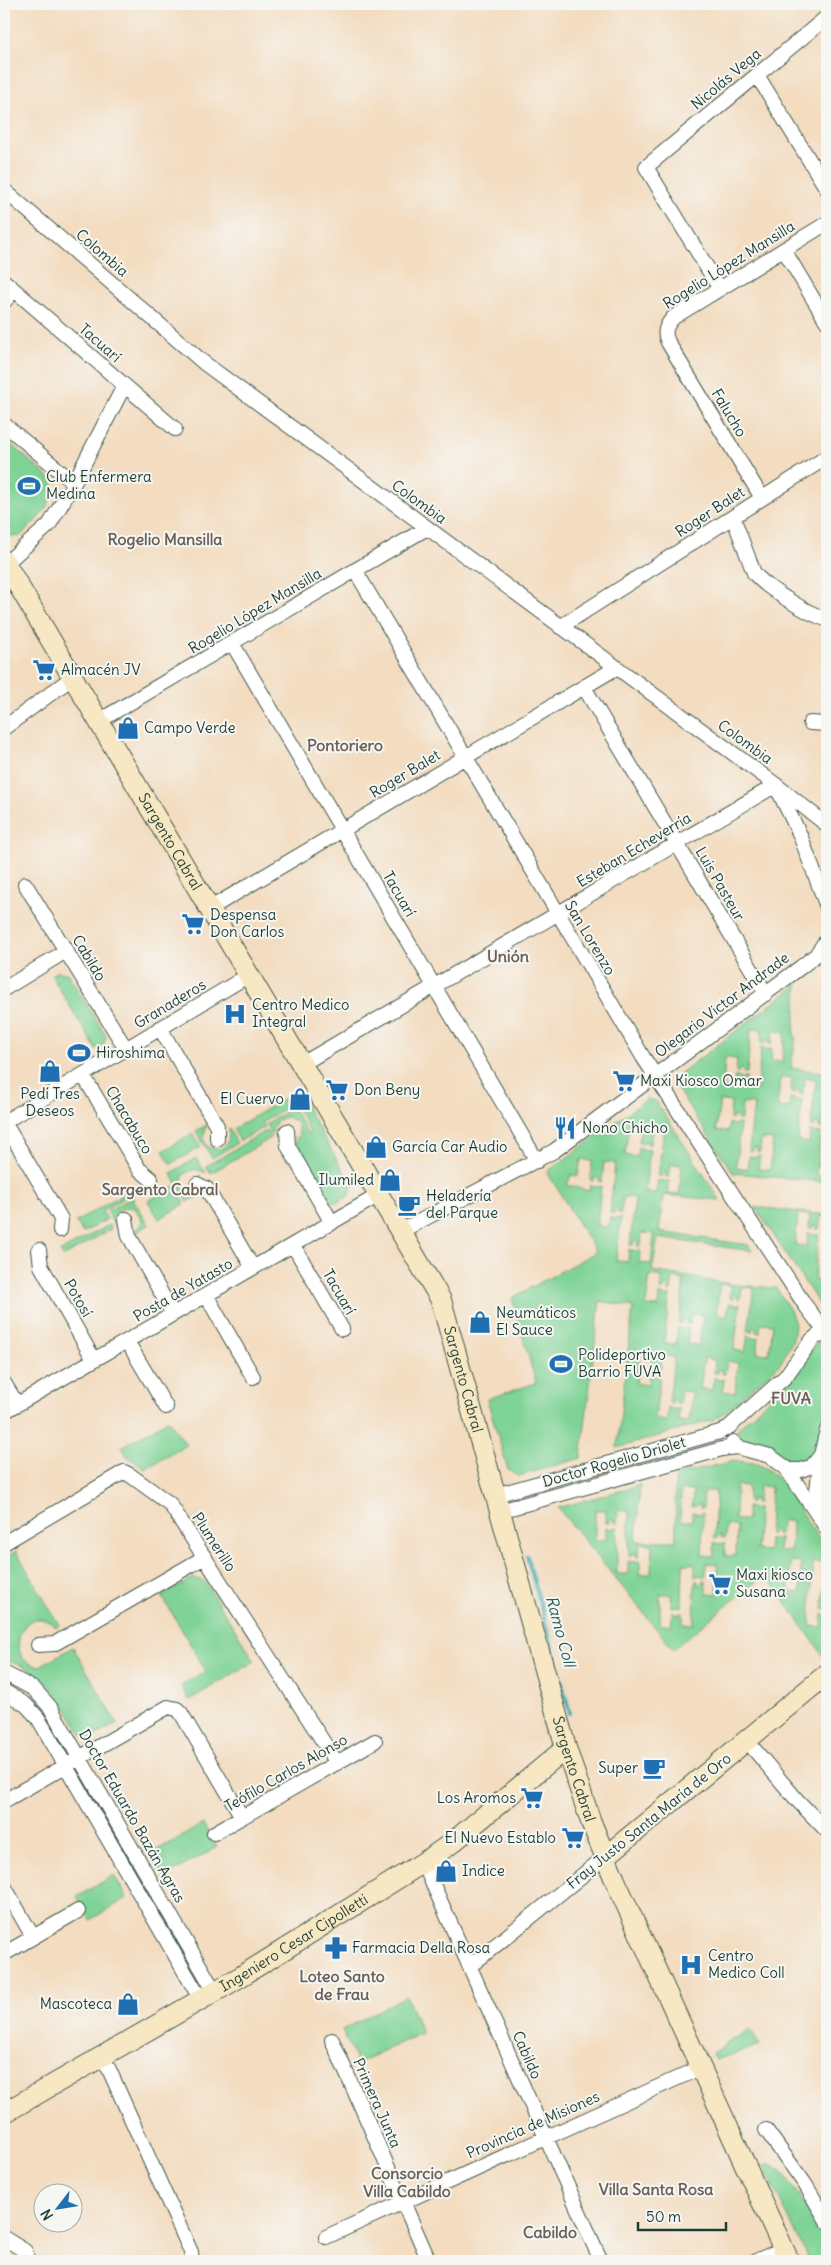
<svg xmlns="http://www.w3.org/2000/svg" width="831" height="2265" viewBox="0 0 831 2265" font-family="Delius,sans-serif">
<rect width="100%" height="100%" fill="#f6f6f2"/>
<filter id="ink" filterUnits="userSpaceOnUse"><feTurbulence type="fractalNoise" baseFrequency=".02" numOctaves="2"/><feDisplacementMap in="SourceGraphic" scale="10" xChannelSelector="R" yChannelSelector="G"/><feConvolveMatrix kernelMatrix="1 2 1 2 8 2 1 2 1" color-interpolation-filters="sRGB"/></filter>
<filter id="wash" filterUnits="userSpaceOnUse"><feTurbulence type="fractalNoise" baseFrequency=".0096" numOctaves="4" result="noise"/><feDisplacementMap in="SourceGraphic" scale="20" xChannelSelector="R" yChannelSelector="G"/><feGaussianBlur stdDeviation="1.12" result="paint"/><feColorMatrix in="noise" values="0 0 0 0 0 0 0 0 0 0 0 0 0 0 0 0 0 1.4 0 .05"/><feComposite in="paint" operator="in"/></filter>
<g filter="url(#wash)">
<rect width="100%" height="100%" fill="#f3dcbf"/>
<path fill="#7fd396" stroke="#4f8865" fill-rule="evenodd" d="M4 438 53 481C56 504 35 522 19 537L9 535 4 527Z
M58 971 68 974 106 1036 104 1044 96 1049 51 975Z
M798 984 794 1036 796 1037 791 1068 827 1073V1112H824L822 1129 819 1128V1124H815L814 1128 811 1127 816 1079 805 1078 803 1095 799 1094 800 1090H796L795 1094 791 1093 792 1078 781 1077 777 1107 789 1108 790 1098 798 1100 802 1099 798 1141 809 1143 810 1131 818 1134V1132L821 1133 816 1175 827 1177V1182L733 1173 676 1087 678 1075ZM751 1029 762 1030 761 1043 765 1044V1040H769V1044H772L773 1031 785 1032 782 1062 771 1061 772 1049 765 1050 761 1047 757 1091 745 1090 746 1077 742 1079 735 1076 734 1089 723 1088 725 1058 737 1059 736 1072H739L740 1069H743V1073H747ZM720 1101 731 1102 730 1119H733L734 1116H737V1120H741L742 1103 754 1104 749 1151H753V1148H757V1152H760L761 1139 773 1140 770 1170 758 1169 760 1156 752 1158V1156L749 1155 747 1169 736 1167 740 1124 733 1125 729 1123 728 1132 716 1130Z
M297 1091 303 1102 295 1107 293 1103 262 1122 265 1127 240 1141 233 1129Z
M647 1099 656 1101 720 1200 663 1195 659 1232 748 1245 752 1251 658 1238 652 1271 737 1285 776 1288 790 1310 795 1324 793 1340 780 1364 725 1412 713 1420 617 1448 633 1307 600 1301 581 1458 518 1476 508 1470 487 1399 536 1383 512 1298 596 1252 547 1172ZM629 1125 640 1127 639 1143 643 1144 644 1140 647 1141V1144H650L653 1127 664 1129 658 1176H662L664 1172 666 1173V1177H669L671 1164 682 1165 679 1195 667 1194 669 1181 662 1182 658 1180 656 1193 645 1192 650 1149 646 1150 638 1147 637 1157 625 1155ZM581 1159 592 1161 590 1180 594 1181 595 1177 599 1178V1181L602 1182 604 1162 615 1163 610 1213H614L615 1209 618 1210V1213L621 1214 623 1197 635 1198 630 1245H633L634 1241 638 1242 637 1246H641L642 1233 654 1234 651 1264 639 1263 640 1250H637L636 1251 629 1249 628 1262 616 1261 621 1218 614 1219 610 1217 608 1227 597 1226 601 1186 594 1187 590 1185 589 1191 567 1185 571 1175 578 1176ZM650 1275 662 1277 660 1290H664L665 1286 668 1287V1291H671L673 1278 684 1280 679 1323H682L683 1319 687 1320 686 1324H690L691 1314 703 1315 699 1345 687 1344 689 1328 682 1329 678 1327 676 1344 664 1343 670 1295 667 1297 659 1294 658 1307 646 1306ZM720 1284 731 1286 730 1298 733 1299 734 1295 740 1300 742 1287 754 1288 748 1331 752 1332V1328H756V1332L760 1333 761 1323 773 1324 769 1354 757 1353 759 1337 752 1338 748 1335 745 1352 734 1350 740 1304 736 1305 729 1303 727 1316 716 1314ZM640 1353 651 1355V1371L653 1367 660 1372 662 1355 674 1357 669 1403 672 1404 673 1400H676V1404H679L681 1391 692 1392 689 1422 678 1421 679 1409H672L668 1407 667 1421 655 1419 660 1376 656 1377 649 1375 648 1385 636 1383ZM704 1358 715 1360 714 1373H718V1370H722V1374H725L727 1361 738 1363 735 1393 723 1391 724 1379 719 1380 714 1377 712 1390 700 1389Z
M305 1105 352 1186 350 1195 337 1203 327 1200 295 1144 299 1133 297 1123 288 1117C276 1118 274 1124 272 1135L266 1124 292 1108 308 1134 310 1132 297 1109Z
M208 1124C203 1133 201 1141 210 1148 224 1152 230 1143 229 1129L237 1143 212 1158 196 1131Z
M267 1130 271 1138 211 1173 206 1166Z
M193 1133 201 1147 171 1164 163 1151Z
M196 1158 206 1173 195 1169 184 1174C178 1187 187 1194 199 1196L188 1202 171 1173Z
M136 1186 138 1189 102 1211 107 1219 83 1233 76 1222Z
M175 1186 185 1204 159 1219 148 1201Z
M132 1197 149 1225 136 1233 142 1221 136 1209 130 1207C118 1208 114 1216 115 1227L107 1211Z
M755 1207 827 1215V1217L821 1216 819 1229H816V1225H813L812 1229 809 1228 810 1215 798 1214 795 1245 807 1246 808 1233 815 1235 819 1234 814 1280 826 1282 827 1270V1316Z
M109 1225 111 1229 63 1257 60 1252Z
M816 1342H827V1407L813 1458 797 1466 742 1442 737 1434 738 1428 800 1370Z
M168 1420 187 1445 145 1469 127 1456 122 1447Z
M733 1461 754 1463 766 1468 779 1479 827 1551 826 1610H823L825 1563 813 1562V1579H809V1575H805V1579H801V1563L790 1562 789 1592 800 1593 801 1583 805 1585 812 1584 810 1626 822 1627 823 1614 827 1616V1655L825 1658 766 1574 673 1649 558 1508 640 1485 636 1541H676L675 1476ZM736 1485 748 1486V1503H751V1499H755V1503H758L759 1486 771 1487 769 1534H772L773 1530H776V1534H780L781 1521H792L791 1551H779L780 1538 776 1540 769 1538 768 1551 757 1550 758 1507 754 1509 747 1507V1520H735ZM681 1490 693 1491 692 1507 700 1504V1508H703L704 1491H716L714 1538H718V1535L720 1534 722 1538H725L726 1525 737 1526 736 1556H725V1543L718 1544 714 1542V1556L702 1555 703 1512 699 1514 692 1512V1521H680ZM595 1510H606V1523H610V1519H614V1523H617L618 1510H629V1556H632L633 1553H636V1556L639 1557 640 1543 652 1544 651 1574H640V1561L632 1562 628 1561V1574H617V1527L610 1529 606 1527V1540H595ZM706 1563 718 1564 717 1594H706V1581H702V1585H698V1581H695L694 1624H683V1612H679V1616L675 1615V1612H672L671 1625H660V1594H671L672 1607 679 1606 682 1607 683 1564H695V1577L699 1575 706 1577Z
M16 1551 59 1625 56 1627C22 1596 0 1664 40 1666L73 1647 117 1723 91 1738 82 1735C61 1700 48 1670 4 1660V1558Z
M193 1578 204 1581 255 1661 189 1700 181 1686 206 1671 162 1596Z
M203 1824 217 1847 164 1877 150 1854Z
M114 1875 127 1898 90 1920 77 1897Z
M406 1996 422 2033 357 2063 342 2030Z
M750 2029 760 2045 715 2060 712 2053Z
M770 2164 782 2171 798 2194 827 2246V2261H809L763 2165Z"/>
<g fill="none" stroke-linecap="round" stroke-linejoin="round">
<path stroke="#3eafb6" stroke-width="4" d="M527 1556 570 1713"/>
</g>
</g>
<g filter="url(#ink)">
<g fill="none" stroke-linecap="round" stroke-linejoin="round">
<defs>
<path id="street" d="M757 75 827 189
M4 190 204 363 776 785 827 825
M784 250 827 322
M4 281 175 429
M720 289 646 167 827 17
M4 302 14 290
M4 424 74 483
M762 498 669 344C663 333 665 326 674 317L827 223
M733 517 754 573C765 587 809 615 827 619
M5 564 49 525 74 483 124 386
M355 570 643 1057 805 1305 827 1334
M560 627 827 457
M232 643 537 1161
M584 687 766 994
M99 721 427 528
M810 723 827 724
M4 728 73 677
M777 788 800 835 827 907
M25 884 126 1049
M209 909 616 668
M4 989 66 951
M160 1028 217 1126V1139
M302 1064 776 785
M83 1075 139 1169 151 1179
M4 1122 249 975
M4 1122 61 1219 60 1230
M287 1131 288 1146 332 1223
M197 1184 207 1189 253 1268
M126 1219 129 1236 173 1314
M401 1231 554 1151 801 967 816 955 827 939
M293 1245 342 1329
M39 1250 41 1266 94 1360
M206 1295 253 1377
M127 1341 166 1407
M4 1383 17 1404
M4 1412 379 1195
M733 1442 737 1447 770 1456 789 1470H801L812 1466 821 1455 827 1430
M786 1468 827 1529
M496 1495 720 1432 729 1427 785 1377 812 1340 817 1336 827 1335
M500 1511 722 1449 737 1447
M820 1513 817 1490 821 1456
M4 1543 124 1472 130 1475 170 1504 337 1763
M38 1645 54 1644 205 1557
M4 1673 34 1689 50 1707 215 1992
M4 1691 26 1705 38 1718 201 2000
M747 1741 797 1800 827 1831
M4 1801 168 1707 177 1709 181 1713 242 1817
M214 1833 375 1741
M423 1862 601 2261
M4 1886 33 1937
M4 1954 78 1911
M470 1966 605 1857
M332 2040 429 2261
M103 2056 191 2252 192 2261
M766 2130 805 2184 827 2221
M326 2237 700 2068
M4 2238 25 2251 29 2261
M756 2261 783 2249"/>
<g id="secondary">
<path id="s1" d="M4 561 441 1300 566 1748 591 1822 615 1880 789 2261"/>
<path d="M605 1857 827 1674"/>
<path id="s2" d="M4 2113 240 1977 432 1857 453 1842 566 1748"/>
</g>
</defs>
<use href="#street" stroke="#3f5549" stroke-width="16"/>
<use href="#secondary" stroke="#3f5549" stroke-width="22"/>
<use href="#street" stroke="#fff" stroke-width="14"/>
<use href="#secondary" stroke="#f7e8c3" stroke-width="20"/>
</g>
</g>
<defs>
<symbol id="stadium-bare" viewBox="-9 -9 18 18"><path d="M0-5a6.5 5 0 1 0 0 10a6.5 5 0 1 0 0-10ZM-3.5-1.8h7v3.6h-7Z" fill="#1f6fb2" stroke="#f6f6f2" stroke-width="2.5" paint-order="stroke"/></symbol>
<symbol id="supermarket-bare" viewBox="-9 -9 18 18"><path d="M-6-5.5h2.5l.6 2H6L4.5 2H-2.5L-4.4-4H-6ZM-1.5 3.2a1.3 1.3 0 1 0 .1 0ZM3 3.2a1.3 1.3 0 1 0 .1 0Z" fill="#1f6fb2" stroke="#f6f6f2" stroke-width="2.5" paint-order="stroke"/></symbol>
<symbol id="shop-bare" viewBox="-9 -9 18 18"><path d="M-5-2.5h2.3a2.7 3.5 0 0 1 5.4 0H5L5.5 6h-11ZM-1.5-2.5h3a1.5 2.3 0 0 0-3 0Z" fill="#1f6fb2" stroke="#f6f6f2" stroke-width="2.5" paint-order="stroke"/></symbol>
<symbol id="hospital-bare" viewBox="-9 -9 18 18"><path d="M-5-5h3v3.5h4V-5h3V5h-3V1.5h-4V5h-3Z" fill="#1f6fb2" stroke="#f6f6f2" stroke-width="2.5" paint-order="stroke"/></symbol>
<symbol id="restaurant-bare" viewBox="-9 -9 18 18"><path d="M-5-6h1v4h1v-4h1v4h1v-4h1v5L-1.5 .5V6h-2V.5L-5-1ZM5-6V6H3V1.5H1.5Q1.5-4 5-6Z" fill="#1f6fb2" stroke="#f6f6f2" stroke-width="2.5" paint-order="stroke"/></symbol>
<symbol id="cafe-bare" viewBox="-9 -9 18 18"><path d="M-5.5-4.5H6V0H3Q3 3.5 0 3.5H-2.5Q-5.5 3.5-5.5 0ZM3-3.2v2h1.7v-2ZM-6 4.5H4V6H-6Z" fill="#1f6fb2" stroke="#f6f6f2" stroke-width="2.5" paint-order="stroke"/></symbol>
<symbol id="pharmacy-bare" viewBox="-9 -9 18 18"><path d="M-2-6h4v4h4v4h-4v4h-4v-4h-4v-4h4Z" fill="#1f6fb2" stroke="#f6f6f2" stroke-width="2.5" paint-order="stroke"/></symbol>
</defs>
<g fill-rule="evenodd">
<use href="#stadium-bare" x="13" y="470" width="32" height="32"/>
<use href="#supermarket-bare" x="28" y="654" width="32" height="32"/>
<use href="#shop-bare" x="112" y="712" width="32" height="32"/>
<use href="#supermarket-bare" x="177" y="908" width="32" height="32"/>
<use href="#hospital-bare" x="219" y="998" width="32" height="32"/>
<use href="#stadium-bare" x="63" y="1037" width="32" height="32"/>
<use href="#shop-bare" x="34" y="1055" width="32" height="32"/>
<use href="#supermarket-bare" x="608" y="1065" width="32" height="32"/>
<use href="#supermarket-bare" x="321" y="1074" width="32" height="32"/>
<use href="#shop-bare" x="284" y="1083" width="32" height="32"/>
<use href="#restaurant-bare" x="549" y="1112" width="32" height="32"/>
<use href="#shop-bare" x="360" y="1131" width="32" height="32"/>
<use href="#shop-bare" x="374" y="1164" width="32" height="32"/>
<use href="#cafe-bare" x="393" y="1189" width="32" height="32"/>
<use href="#shop-bare" x="464" y="1306" width="32" height="32"/>
<use href="#stadium-bare" x="545" y="1348" width="32" height="32"/>
<use href="#supermarket-bare" x="704" y="1568" width="32" height="32"/>
<use href="#cafe-bare" x="638" y="1752" width="32" height="32"/>
<use href="#supermarket-bare" x="516" y="1782" width="32" height="32"/>
<use href="#supermarket-bare" x="557" y="1822" width="32" height="32"/>
<use href="#shop-bare" x="430" y="1855" width="32" height="32"/>
<use href="#pharmacy-bare" x="320" y="1932" width="32" height="32"/>
<use href="#hospital-bare" x="675" y="1949" width="32" height="32"/>
<use href="#shop-bare" x="112" y="1988" width="32" height="32"/>
</g>
<g text-anchor="middle" stroke-width="4" stroke-linejoin="round" paint-order="stroke">
<g font-size="15" fill="#1f3d34" stroke="#f6f6f2">
<text transform="translate(726 79) rotate(-40)" y="5">Nicolás Vega</text>
<text transform="translate(102 253) rotate(41)" y="5">Colombia</text>
<text transform="translate(729 265) rotate(-32)" y="5">Rogelio López Mansilla</text>
<text transform="translate(100 343) rotate(41)" y="5">Tacuarí</text>
<text transform="translate(729 413) rotate(59)" y="5">Falucho</text>
<text transform="translate(419 502) rotate(36)" y="5">Colombia</text>
<text transform="translate(710 512) rotate(-33)" y="5">Roger Balet</text>
<text transform="translate(255 611) rotate(-31)" y="5">Rogelio López Mansilla</text>
<text transform="translate(745 742) rotate(36)" y="5">Colombia</text>
<text transform="translate(405 774) rotate(-31)" y="5">Roger Balet</text>
<text dy="5" stroke="none"><textPath href="#s1" startOffset="326">Sargento Cabral</textPath></text>
<text transform="translate(634 850) rotate(-31)" y="5">Esteban Echeverría</text>
<text transform="translate(720 884) rotate(60)" y="5">Luis Pasteur</text>
<text transform="translate(399 894) rotate(60)" y="5">Tacuarí</text>
<text transform="translate(590 938) rotate(59)" y="5">San Lorenzo</text>
<text transform="translate(89 958) rotate(59)" y="5">Cabildo</text>
<text transform="translate(170 1004) rotate(-31)" y="5">Granaderos</text>
<text transform="translate(722 1005) rotate(-37)" y="5">Olegario Victor Andrade</text>
<text transform="translate(129 1120) rotate(59)" y="5">Chacabuco</text>
<text transform="translate(183 1290) rotate(-30)" y="5">Posta de Yatasto</text>
<text transform="translate(339 1292) rotate(60)" y="5">Tacuarí</text>
<text transform="translate(78 1298) rotate(60)" y="5">Potosí</text>
<text dy="5" stroke="none"><textPath href="#s1" startOffset="941">Sargento Cabral</textPath></text>
<text transform="translate(614 1462) rotate(-16)" y="5">Doctor Rogelio Driolet</text>
<text transform="translate(214 1542) rotate(57)" y="5">Plumerillo</text>
<text dy="5" stroke="none"><textPath href="#s1" startOffset="1346">Sargento Cabral</textPath></text>
<text transform="translate(286 1773) rotate(-30)" y="5">Teófilo Carlos Alonso</text>
<text transform="translate(132 1816) rotate(60)" y="5">Doctor Eduardo Bazán Agras</text>
<text transform="translate(649 1821) rotate(-39)" y="5">Fray Justo Santa María de Oro</text>
<text dy="5" stroke="none"><textPath href="#s2" startOffset="336">Ingeniero Cesar Cipolletti</textPath></text>
<text transform="translate(527 2055) rotate(66)" y="5">Cabildo</text>
<text transform="translate(377 2103) rotate(66)" y="5">Primera Junta</text>
<text transform="translate(533 2125) rotate(-24)" y="5">Provincia de Misiones</text>
</g>
<g font-size="15" fill="#1f3d34" stroke="#f6f6f2" text-anchor="start">
<text x="46" y="482">Club Enfermera<tspan x="46" dy="17">Medina</tspan></text>
<text x="61" y="675">Almacén JV</text>
<text x="144" y="733">Campo Verde</text>
<text x="210" y="920">Despensa<tspan x="210" dy="17">Don Carlos</tspan></text>
<text x="252" y="1010">Centro Medico<tspan x="252" dy="17">Integral</tspan></text>
<text x="96" y="1058">Hiroshima</text>
<text x="640" y="1086">Maxi Kiosco Omar</text>
<text x="354" y="1095">Don Beny</text>
<text x="50" y="1099" text-anchor="middle">Pedí Tres<tspan x="50" dy="17">Deseos</tspan></text>
<text x="284" y="1104" text-anchor="end">El Cuervo</text>
<text x="582" y="1133">Nono Chicho</text>
<text x="392" y="1152">García Car Audio</text>
<text x="374" y="1185" text-anchor="end">Ilumiled</text>
<text x="426" y="1201">Heladería<tspan x="426" dy="17">del Parque</tspan></text>
<text x="496" y="1318">Neumáticos<tspan x="496" dy="17">El Sauce</tspan></text>
<text x="578" y="1360">Polideportivo<tspan x="578" dy="17">Barrio FUVA</tspan></text>
<text x="736" y="1580">Maxi kiosco<tspan x="736" dy="17">Susana</tspan></text>
<text x="638" y="1773" text-anchor="end">Super</text>
<text x="516" y="1803" text-anchor="end">Los Aromos</text>
<text x="556" y="1843" text-anchor="end">El Nuevo Establo</text>
<text x="462" y="1876">Indice</text>
<text x="352" y="1953">Farmacia Della Rosa</text>
<text x="708" y="1961">Centro<tspan x="708" dy="17">Medico Coll</tspan></text>
<text x="112" y="2009" text-anchor="end">Mascoteca</text>
</g>
<g font-size="16" font-weight="bold" fill="#6b6159" stroke="#f6f6f2">
<text x="165" y="545">Rogelio Mansilla</text>
<text x="345" y="751">Pontoriero</text>
<text x="508" y="962">Unión</text>
<text x="160" y="1195">Sargento Cabral</text>
<text x="791" y="1404">FUVA</text>
<text x="342" y="1982">Loteo Santo<tspan x="342" dy="18">de Frau</tspan></text>
<text x="407" y="2179">Consorcio<tspan x="407" dy="18">Villa Cabildo</tspan></text>
<text x="656" y="2195">Villa Santa Rosa</text>
<text x="550" y="2238">Cabildo</text>
</g>
<g font-size="16" font-style="italic" fill="#285f5b" stroke="#f6f6f2">
<text transform="translate(561 1631) rotate(75)" y="6">Ramo Coll</text>
</g>
</g>
<rect width="831" height="2265" fill="none" stroke="#f6f6f2" stroke-width="20"/>
<g transform="translate(58 2208) rotate(239)"><circle r="24" fill="#f6f6f2" stroke="#a0aca6"/>
<path d="M0-4L9 19L0 12L-9 19Z" fill="#1f6fb2"/>
<text y="-8" font-size="14" font-weight="bold" text-anchor="middle" fill="#1f3d34">N</text>
</g>
<path d="M638 2222v8h88v-8" fill="none" stroke="#1f3d34" stroke-width="2.5"/>
<text x="646" y="2222" font-size="15" fill="#1f3d34" stroke="#f6f6f2" stroke-width="4" paint-order="stroke">50 m</text>
</svg>
